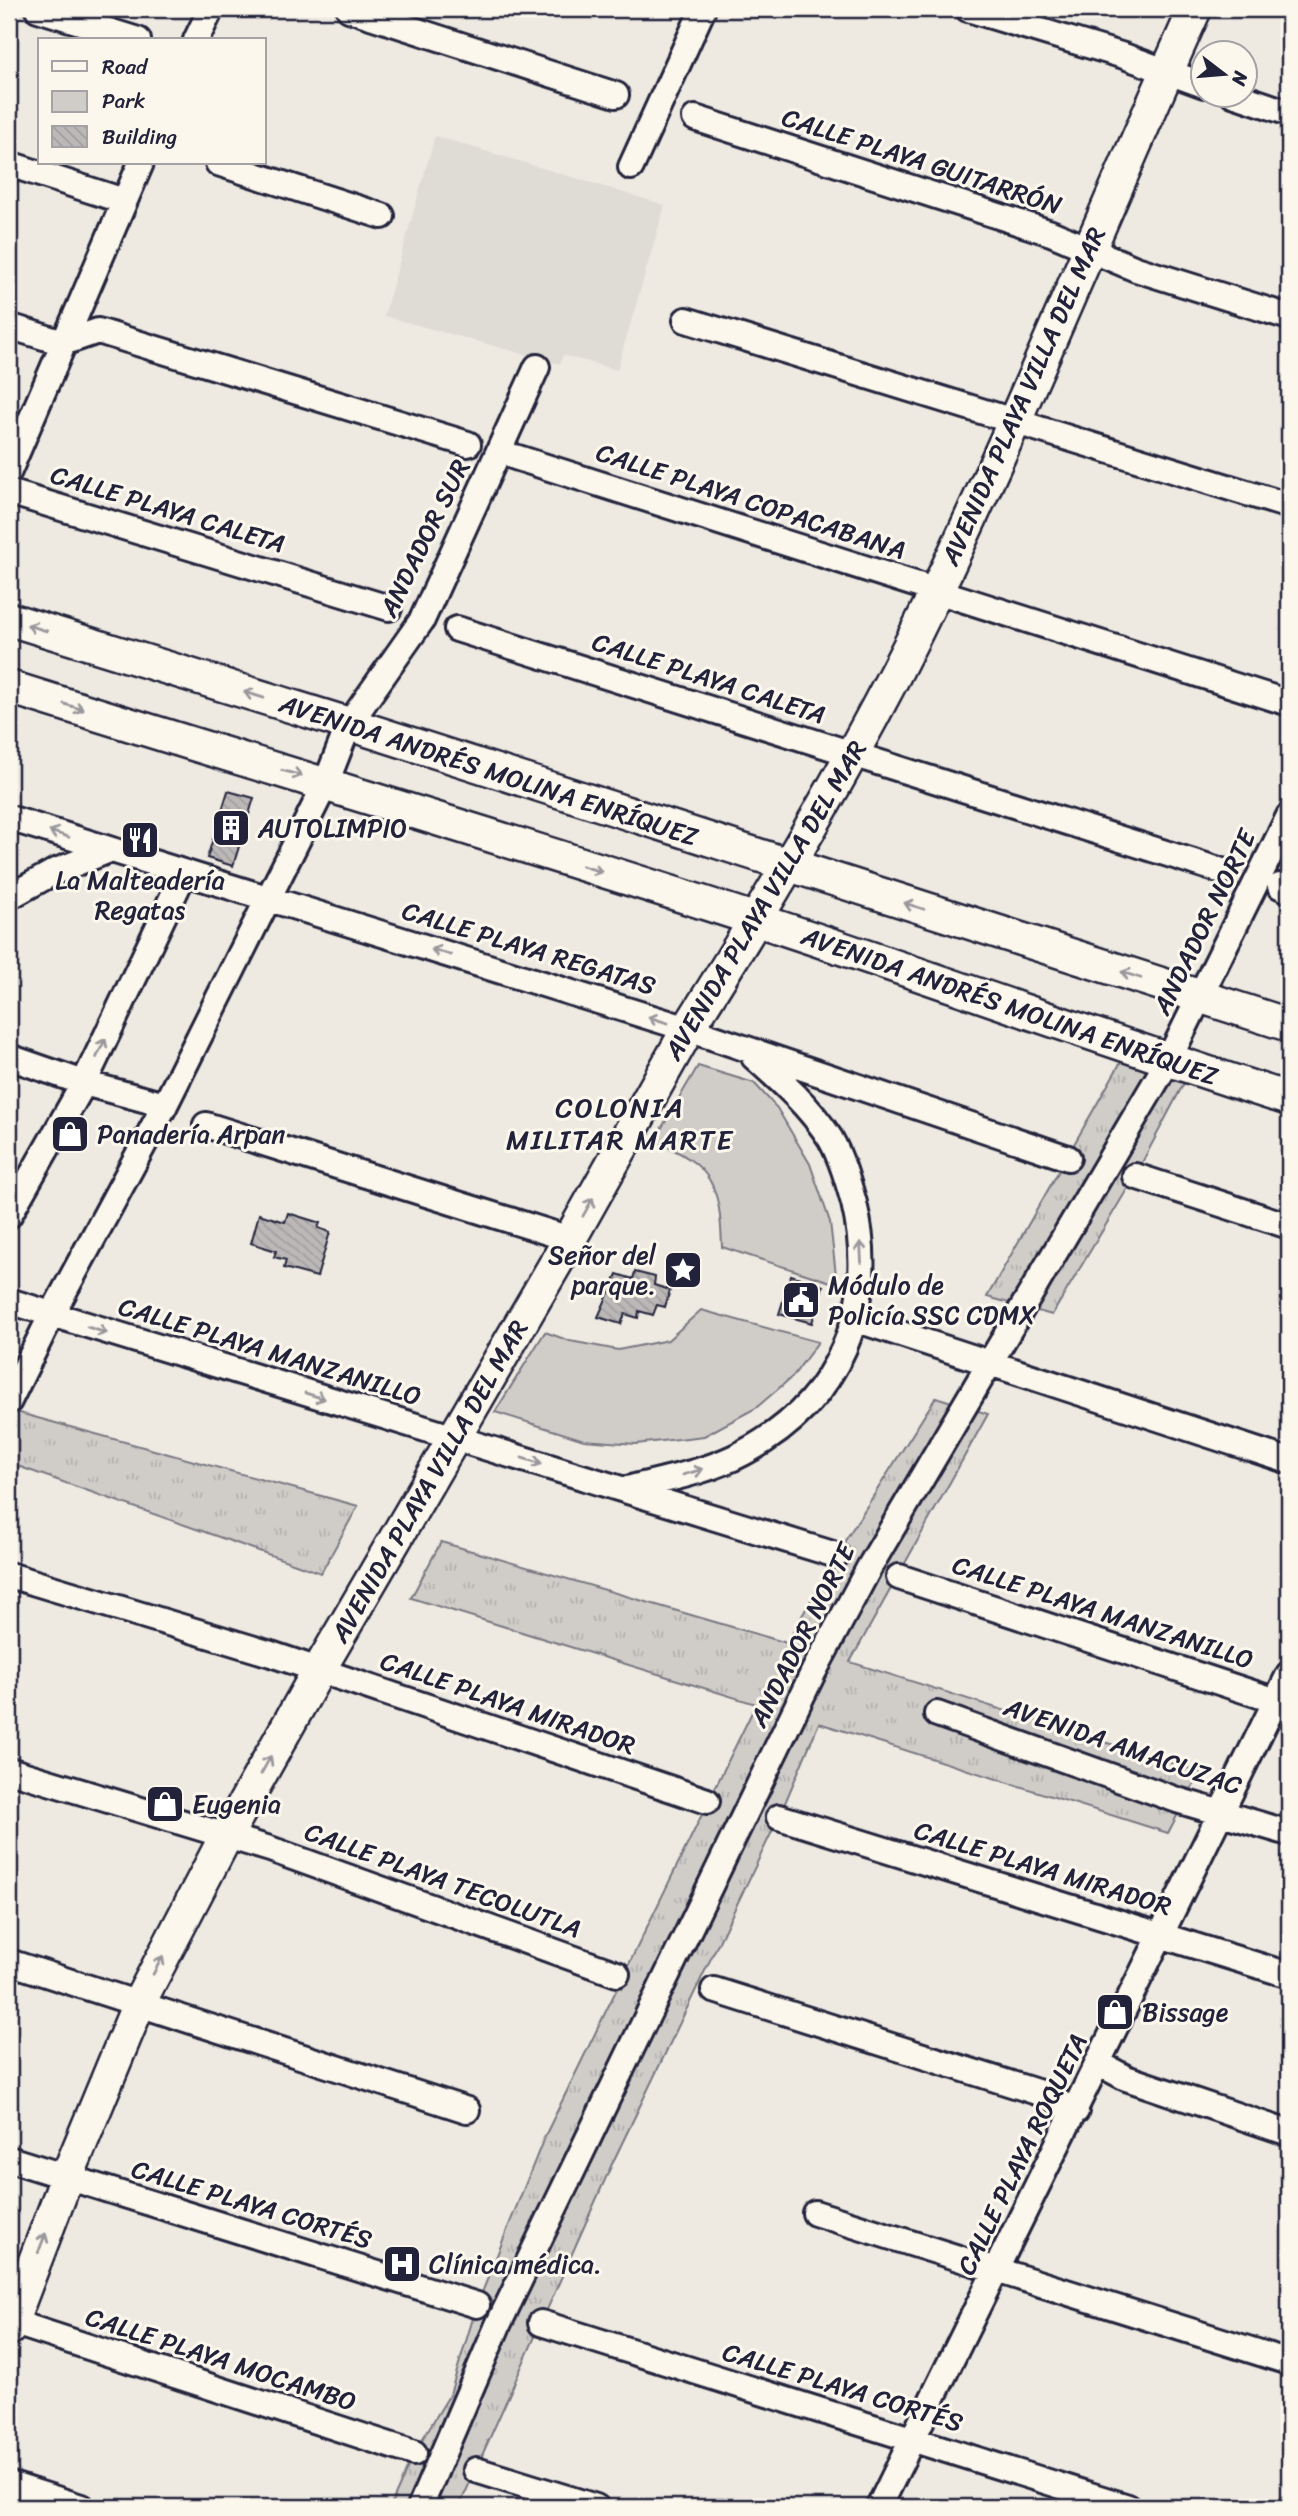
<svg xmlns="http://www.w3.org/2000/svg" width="1298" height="2516" viewBox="0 0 1298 2516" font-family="Sriracha,sans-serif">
<defs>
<pattern id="grass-tufts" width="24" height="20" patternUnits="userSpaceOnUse" patternTransform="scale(1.75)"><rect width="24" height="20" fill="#d0cdc9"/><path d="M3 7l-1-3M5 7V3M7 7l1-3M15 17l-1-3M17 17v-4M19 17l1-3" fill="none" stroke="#b2b0ae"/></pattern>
<pattern id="building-back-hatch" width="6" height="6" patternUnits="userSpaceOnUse" patternTransform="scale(1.75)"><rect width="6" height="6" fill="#bcb8b8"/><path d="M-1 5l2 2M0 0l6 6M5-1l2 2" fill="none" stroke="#a19e9f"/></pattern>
</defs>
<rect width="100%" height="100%" fill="#eeeae2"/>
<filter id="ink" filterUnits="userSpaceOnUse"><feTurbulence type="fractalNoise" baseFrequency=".0143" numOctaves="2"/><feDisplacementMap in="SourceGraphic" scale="14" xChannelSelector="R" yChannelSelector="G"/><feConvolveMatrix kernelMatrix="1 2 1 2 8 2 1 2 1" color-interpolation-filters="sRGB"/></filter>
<g filter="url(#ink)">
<path fill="#dfdbd5" d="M435 136 665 205 617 370 563 355 560 364 384 316Z"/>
<path fill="url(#grass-tufts)" stroke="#797882" stroke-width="2" d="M1122 1060 1185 1081 1135 1176 1052 1315 987 1297Z
M936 1397 988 1414 850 1662 1200 1772 1168 1833 819 1723 779 1817 612 2164 459 2507H390L414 2453 450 2394 477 2305 544 2138 756 1704 411 1598 441 1542 787 1643 836 1555Z
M9 1409 23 1414 358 1506 321 1573 9 1463Z"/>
<path fill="#d0cdc9" stroke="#797882" stroke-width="2" d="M698 1066 754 1083 777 1108 810 1164 830 1222 837 1284 722 1247C720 1185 713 1165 654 1141Z
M701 1310 818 1342 793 1376 756 1408 704 1436 636 1444 584 1440 495 1412 545 1332 570 1341 618 1350 668 1340Z"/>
<path fill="url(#building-back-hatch)" stroke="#22223b" stroke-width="2" d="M228 791 254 798 233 866 207 858Z
M288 1213 320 1223 318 1228 330 1232 317 1277 284 1268 286 1260 274 1257 276 1251 251 1243 259 1214 285 1222Z
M635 1272 655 1277 654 1285 670 1290 665 1307 657 1305 653 1315 639 1311 638 1318 625 1314 621 1324 598 1317 617 1274 633 1279Z
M791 1275 823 1286 812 1323 779 1314Z"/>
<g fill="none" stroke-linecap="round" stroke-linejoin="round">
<defs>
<path id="minor" d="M38 9 138 40
M349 9 616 95
M968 9 1124 56 1204 85
M196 40 211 9
M1233 94 1289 113
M695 118 1051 233 1136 269 1289 317
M218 163 382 216
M9 164 124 201
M631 167 703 9
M686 320 1289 506
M9 326 63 343 98 331 468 444
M515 457 1289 703
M9 471 141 163
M9 492 389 608
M457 629 1222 871
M9 818 688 1029 1068 1158
M1280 886 1289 890
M9 897 54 872 109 850
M9 1057 84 1083 165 1105
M206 1125 570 1239
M1135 1176 1289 1226
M9 1215 84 1083 184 873
M9 1301 836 1555
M855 1319 1289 1461
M9 1401 51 1316 165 1105 326 783 349 724 422 620 537 367
M627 1489C665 1479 708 1472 743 1453 839 1403 879 1307 854 1203 848 1182 841 1157 830 1138 809 1106 782 1082 754 1057
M9 1575 271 1654 707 1801
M899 1577 1289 1705
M937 1714 1177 1800 1289 1833
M9 1770 270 1849 617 1974
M779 1817 1289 1975
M9 1962 467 2110
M714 1990 1040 2093 1076 2111
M1100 2064 1126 2078 1289 2133
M9 2159 477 2305
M815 2213 1289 2362
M9 2321 414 2453
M541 2323 1128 2507
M476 2470 596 2507
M9 2484 81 2507
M420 2507 498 2325 814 1671 870 1566 1168 1061 1289 816
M879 2507 1289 1674"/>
<path id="major" d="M9 619 349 724 1289 1025
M9 687C258 765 509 839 757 920 935 978 1111 1043 1289 1099
M9 2329 67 2177 139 2003 226 1836 319 1670 570 1239 688 1029C778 886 864 742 937 590 1028 399 1108 202 1195 9"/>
</defs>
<use href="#minor" stroke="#22223b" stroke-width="30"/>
<use href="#major" stroke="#22223b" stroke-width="37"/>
<use href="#minor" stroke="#fbf7ec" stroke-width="24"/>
<use href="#major" stroke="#fbf7ec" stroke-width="32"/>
</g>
<defs><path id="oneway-shaft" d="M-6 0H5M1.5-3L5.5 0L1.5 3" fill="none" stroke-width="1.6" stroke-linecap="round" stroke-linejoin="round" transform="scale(1.75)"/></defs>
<g stroke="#99979c">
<use href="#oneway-shaft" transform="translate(37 628) rotate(-163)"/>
<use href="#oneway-shaft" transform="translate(254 695) rotate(-163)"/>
<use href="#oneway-shaft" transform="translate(74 707) rotate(17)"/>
<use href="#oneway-shaft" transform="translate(292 773) rotate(15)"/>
<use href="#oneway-shaft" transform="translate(59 834) rotate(-162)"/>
<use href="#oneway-shaft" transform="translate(592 869) rotate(17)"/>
<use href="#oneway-shaft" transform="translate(914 906) rotate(-162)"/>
<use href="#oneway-shaft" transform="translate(441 952) rotate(-163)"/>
<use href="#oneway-shaft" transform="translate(1131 975) rotate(-162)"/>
<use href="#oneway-shaft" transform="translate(658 1020) rotate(-163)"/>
<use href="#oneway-shaft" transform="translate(101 1048) rotate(-65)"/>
<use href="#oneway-shaft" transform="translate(588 1207) rotate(-61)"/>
<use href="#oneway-shaft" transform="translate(861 1252) rotate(-93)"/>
<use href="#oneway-shaft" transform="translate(97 1330) rotate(17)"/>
<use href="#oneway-shaft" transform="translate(315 1396) rotate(17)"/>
<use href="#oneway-shaft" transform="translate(532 1461) rotate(17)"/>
<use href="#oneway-shaft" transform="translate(693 1472) rotate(-16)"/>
<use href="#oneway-shaft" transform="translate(266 1765) rotate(-61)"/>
<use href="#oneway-shaft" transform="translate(158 1965) rotate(-62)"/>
<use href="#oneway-shaft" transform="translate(42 2243) rotate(-69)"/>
</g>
</g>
<defs>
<symbol id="building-square" viewBox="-11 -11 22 22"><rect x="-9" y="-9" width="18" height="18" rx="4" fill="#22223b" stroke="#fbf7ec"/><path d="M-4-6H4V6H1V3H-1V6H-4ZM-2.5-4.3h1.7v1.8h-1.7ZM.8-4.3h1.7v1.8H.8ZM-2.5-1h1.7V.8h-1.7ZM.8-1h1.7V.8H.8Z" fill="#fff"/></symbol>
<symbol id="restaurant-square" viewBox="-11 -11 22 22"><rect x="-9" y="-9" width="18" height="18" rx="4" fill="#22223b" stroke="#fbf7ec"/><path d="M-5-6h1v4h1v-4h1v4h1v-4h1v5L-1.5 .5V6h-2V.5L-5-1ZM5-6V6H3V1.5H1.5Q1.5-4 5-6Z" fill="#fff"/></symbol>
<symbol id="shop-square" viewBox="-11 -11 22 22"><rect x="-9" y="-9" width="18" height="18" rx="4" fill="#22223b" stroke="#fbf7ec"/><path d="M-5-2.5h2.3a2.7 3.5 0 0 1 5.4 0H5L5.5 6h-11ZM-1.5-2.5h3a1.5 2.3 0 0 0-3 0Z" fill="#fff"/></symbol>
<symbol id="sight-square" viewBox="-11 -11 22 22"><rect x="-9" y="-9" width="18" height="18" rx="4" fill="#22223b" stroke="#fbf7ec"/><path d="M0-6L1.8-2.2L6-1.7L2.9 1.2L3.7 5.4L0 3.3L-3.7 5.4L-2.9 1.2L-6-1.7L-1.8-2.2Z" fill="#fff"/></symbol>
<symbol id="civic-square" viewBox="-11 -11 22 22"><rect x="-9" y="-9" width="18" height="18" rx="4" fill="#22223b" stroke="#fbf7ec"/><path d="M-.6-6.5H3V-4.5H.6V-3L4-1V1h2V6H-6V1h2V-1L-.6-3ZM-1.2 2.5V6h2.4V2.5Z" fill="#fff"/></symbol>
<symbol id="hospital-square" viewBox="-11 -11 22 22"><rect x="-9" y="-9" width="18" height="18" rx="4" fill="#22223b" stroke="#fbf7ec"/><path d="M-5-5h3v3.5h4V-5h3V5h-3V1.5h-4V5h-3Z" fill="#fff"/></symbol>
</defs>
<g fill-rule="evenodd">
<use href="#building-square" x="209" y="806" width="44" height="44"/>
<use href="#restaurant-square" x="118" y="818" width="44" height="44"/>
<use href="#shop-square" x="48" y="1112" width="44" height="44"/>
<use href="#sight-square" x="661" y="1248" width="44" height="44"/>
<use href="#civic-square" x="779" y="1278" width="44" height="44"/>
<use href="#shop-square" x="143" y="1782" width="44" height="44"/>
<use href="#shop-square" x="1093" y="1990" width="44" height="44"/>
<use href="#hospital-square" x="380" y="2242" width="44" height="44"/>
</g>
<g text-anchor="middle" stroke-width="6" stroke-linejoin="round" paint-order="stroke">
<g font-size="26" fill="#22223b" stroke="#fbf7ec">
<text transform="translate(922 161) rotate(18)" y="9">CALLE PLAYA GUITARRÓN</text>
<text transform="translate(1023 396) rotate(-66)" y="9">AVENIDA PLAYA VILLA DEL MAR</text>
<text transform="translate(751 501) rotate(18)" y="9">CALLE PLAYA COPACABANA</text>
<text transform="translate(168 509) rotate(17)" y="9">CALLE PLAYA CALETA</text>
<text transform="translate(424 538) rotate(-64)" y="9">ANDADOR SUR</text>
<text transform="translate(709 678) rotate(18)" y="9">CALLE PLAYA CALETA</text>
<text transform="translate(489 770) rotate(18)" y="9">AVENIDA ANDRÉS MOLINA ENRÍQUEZ</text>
<text transform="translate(765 900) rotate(-59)" y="9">AVENIDA PLAYA VILLA DEL MAR</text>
<text transform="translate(1204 922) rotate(-64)" y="9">ANDADOR NORTE</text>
<text transform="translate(529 948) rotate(17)" y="9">CALLE PLAYA REGATAS</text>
<text transform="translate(1010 1006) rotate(19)" y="9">AVENIDA ANDRÉS MOLINA ENRÍQUEZ</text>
<text transform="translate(270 1351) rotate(17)" y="9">CALLE PLAYA MANZANILLO</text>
<text transform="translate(429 1481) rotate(-60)" y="9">AVENIDA PLAYA VILLA DEL MAR</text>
<text transform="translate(1103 1612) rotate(18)" y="9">CALLE PLAYA MANZANILLO</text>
<text transform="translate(802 1635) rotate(-63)" y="9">ANDADOR NORTE</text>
<text transform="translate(508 1703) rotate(19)" y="9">CALLE PLAYA MIRADOR</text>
<text transform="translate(1123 1746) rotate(19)" y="9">AVENIDA AMACUZAC</text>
<text transform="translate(1043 1868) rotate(17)" y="9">CALLE PLAYA MIRADOR</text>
<text transform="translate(443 1880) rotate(20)" y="9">CALLE PLAYA TECOLUTLA</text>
<text transform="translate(1022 2154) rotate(-64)" y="9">CALLE PLAYA ROQUETA</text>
<text transform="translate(252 2204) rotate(17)" y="9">CALLE PLAYA CORTÉS</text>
<text transform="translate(221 2359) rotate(18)" y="9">CALLE PLAYA MOCAMBO</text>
<text transform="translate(843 2387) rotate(17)" y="9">CALLE PLAYA CORTÉS</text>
</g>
<g font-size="26" fill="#22223b" stroke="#fbf7ec" text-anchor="start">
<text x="258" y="837">AUTOLIMPIO</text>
<text x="140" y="889" text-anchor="middle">La Malteadería<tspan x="140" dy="30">Regatas</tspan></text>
<text x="97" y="1143">Panadería Arpan</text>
<text x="656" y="1264" text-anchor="end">Señor del<tspan x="656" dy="30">parque.</tspan></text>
<text x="828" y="1294">Módulo de<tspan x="828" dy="30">Policía SSC CDMX</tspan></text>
<text x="192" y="1813">Eugenia</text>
<text x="1142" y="2021">Bissage</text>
<text x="429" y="2273">Clínica médica.</text>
</g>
<g font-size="28" letter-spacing="2" fill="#22223b" stroke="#fbf7ec">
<text x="620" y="1117">COLONIA<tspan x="620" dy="32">MILITAR MARTE</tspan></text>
</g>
</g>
<rect width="1298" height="2516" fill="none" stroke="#fbf7ec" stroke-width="35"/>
<rect x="18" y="18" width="1263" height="2481" fill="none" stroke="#22223b" stroke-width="2.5" filter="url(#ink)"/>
<rect x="38" y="38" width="228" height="126" fill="#fbf7ec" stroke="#a4a2a5" stroke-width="2"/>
<rect x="52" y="61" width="35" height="10" fill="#fbf7ec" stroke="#a4a2a5" stroke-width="2"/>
<text x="102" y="74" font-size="21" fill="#22223b">Road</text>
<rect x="52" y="91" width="35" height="21" fill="#d0cdc9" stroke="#a4a2a5" stroke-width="2"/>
<text x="102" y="108" font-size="21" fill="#22223b">Park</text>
<rect x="52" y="126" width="35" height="21" fill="url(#building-back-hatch)" stroke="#a4a2a5" stroke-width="2"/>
<text x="102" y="144" font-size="21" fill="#22223b">Building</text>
<g transform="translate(1224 74) rotate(106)"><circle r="33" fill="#fbf7ec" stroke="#a4a2a5" stroke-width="2"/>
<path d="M0-5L12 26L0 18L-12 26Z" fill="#22223b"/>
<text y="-10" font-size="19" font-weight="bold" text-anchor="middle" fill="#22223b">N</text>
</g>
</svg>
